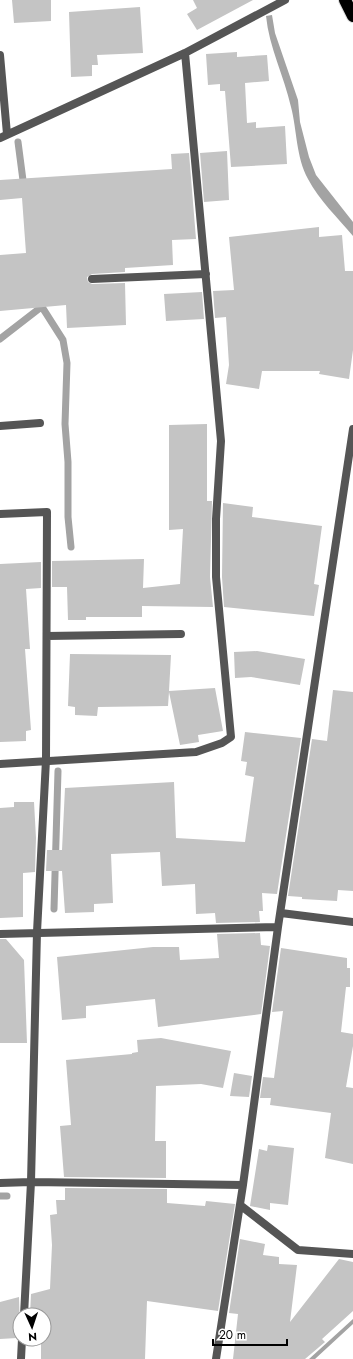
<svg xmlns="http://www.w3.org/2000/svg" width="353" height="1359" viewBox="0 0 353 1359" font-family="Jost,sans-serif">
<rect width="100%" height="100%" fill="#fff"/>
<path fill="#a3a3a3" d="M272 15 275 33 298 100 300 122 309 157 316 175 353 222V236C338 218 319 200 308 179 296 157 297 130 291 107 284 76 269 47 266 16Z
M353 1319V1324L315 1359H309Z"/>
<g fill="none" stroke-linecap="round" stroke-linejoin="round">
<path stroke="#a3a3a3" stroke-width="7" d="M18 142 24 188
M41 299 42 307 63 340 67 363 65 424 68 462V517L71 547
M0 339 40 308
M54 909 58 771
M0 1196H7"/>
</g>
<path fill="#c4c4c4" d="M12 0H51V21L14 23Z
M193 0H253L197 30 187 14 197 8Z
M140 7 143 53 97 55 98 65H92V76L71 77 69 12Z
M237 52V57L267 55 269 81 245 83 247 123 256 122V128L285 126 287 164 231 167 225 91H220V84L208 85 206 54Z
M227 151 229 200 204 202 200 153Z
M189 153 196 239 172 240 173 265 125 268V272L92 274 87 277 88 282 92 284 125 283 126 325 67 328 66 305 0 311V255L26 253 22 198 0 200V180L172 169 171 154Z
M319 227V237L342 235 345 271H353V350L349 379 319 374 320 371H262L259 389 226 384 229 365 226 317 215 318 213 291 234 290 229 237Z
M202 292 204 319 166 321 164 294Z
M207 424V501H212L210 577 213 607 142 606V617H86V620H68L67 587H52V561L144 559 143 588 180 584 183 529 169 530V425Z
M223 503 253 507 252 517 322 526 314 584 319 585 314 616 224 607 222 577Z
M41 562V588L26 589 30 649H25L31 730 26 731V741L0 742V564Z
M257 651 305 659 300 685 251 677 235 678 234 652Z
M70 654 171 655 169 691 215 688 223 731 198 735 199 742 180 745 169 692 168 706 98 707 97 716 75 715V707L68 706Z
M333 690 353 692V891L338 890 337 901 302 899V897L288 896 312 739 327 741Z
M245 732 301 738 277 894 262 893 263 911H259L260 922 216 923 215 913 196 914 195 884 162 886 160 852 111 854 113 903 94 904V912L65 913 62 871H46L47 850H62L65 788 174 782 176 838 245 842 254 777 245 775 247 762 241 761Z
M14 802H34L36 838 35 872 23 873V917L0 918V808L14 807Z
M260 933 261 945 270 946 261 1014 158 1027 155 999 86 1006V1018L62 1020 57 957 153 947H179L180 960 219 958 217 934Z
M0 939H6L24 960 27 1043H0Z
M281 948 347 958V968H350V987H346L341 1032 353 1034V1046L346 1087 353 1088V1164L325 1158 331 1113 270 1105 271 1098H260L263 1077 274 1078 283 1011 272 1012Z
M161 1038 231 1051 223 1088 201 1084 156 1086 155 1141H166V1178L64 1177 60 1126 71 1125 66 1060 132 1054V1053L138 1052 137 1040Z
M234 1073 252 1076 249 1097 230 1096Z
M268 1145 294 1148 288 1205 270 1203V1210L250 1206 259 1149 267 1151Z
M65 1188 167 1189V1203L205 1206 206 1201 235 1204 218 1311 147 1301 145 1359H41V1339H44V1315H30L31 1294 50 1289 52 1245 50 1215 57 1214 56 1200H65Z
M240 1239 265 1244 263 1255 279 1257V1264L297 1265 290 1322 339 1259 353 1262V1311L322 1339 325 1342 305 1359H233L238 1314 229 1313Z
M19 1297 20 1334 17 1338 0 1339V1302Z"/>
<g fill="none" stroke-linecap="round" stroke-linejoin="round">
<defs>
<path id="highway" d="M345 0 353 16"/>
</defs>
<use href="#highway" stroke="#dbdbdb" stroke-width="14"/>
<path stroke="#555" stroke-width="8" d="M0 55 7 134
M0 138 185 53 285 0
M92 279 206 274
M0 426 40 423
M0 514 47 512 46 760 37 932 31 1182 24 1315
M47 636 181 634
M0 764 196 752 222 743 231 737 216 577V519L221 441 185 53
M281 913 353 922
M0 934 278 927
M0 1183 31 1182 243 1185
M240 1205 298 1250 353 1254
M21 1359 22 1339
M216 1359 243 1185 278 927 353 429"/>
<use href="#highway" stroke="#000" stroke-width="12"/>
</g>
<g transform="translate(32 1327) rotate(177)"><circle r="19" fill="#ffffff" stroke="#999999"/>
<path d="M0-3L7 15L0 10L-7 15Z" fill="#000000"/>
<text y="-6" font-size="11" font-weight="bold" text-anchor="middle" fill="#000000">N</text>
</g>
<path d="M213 1339v6h74v-6" fill="none" stroke="#000000" stroke-width="2"/>
<text x="219" y="1339" font-size="12" fill="#000000" stroke="#ffffff" stroke-width="3" paint-order="stroke">20 m</text>
</svg>
